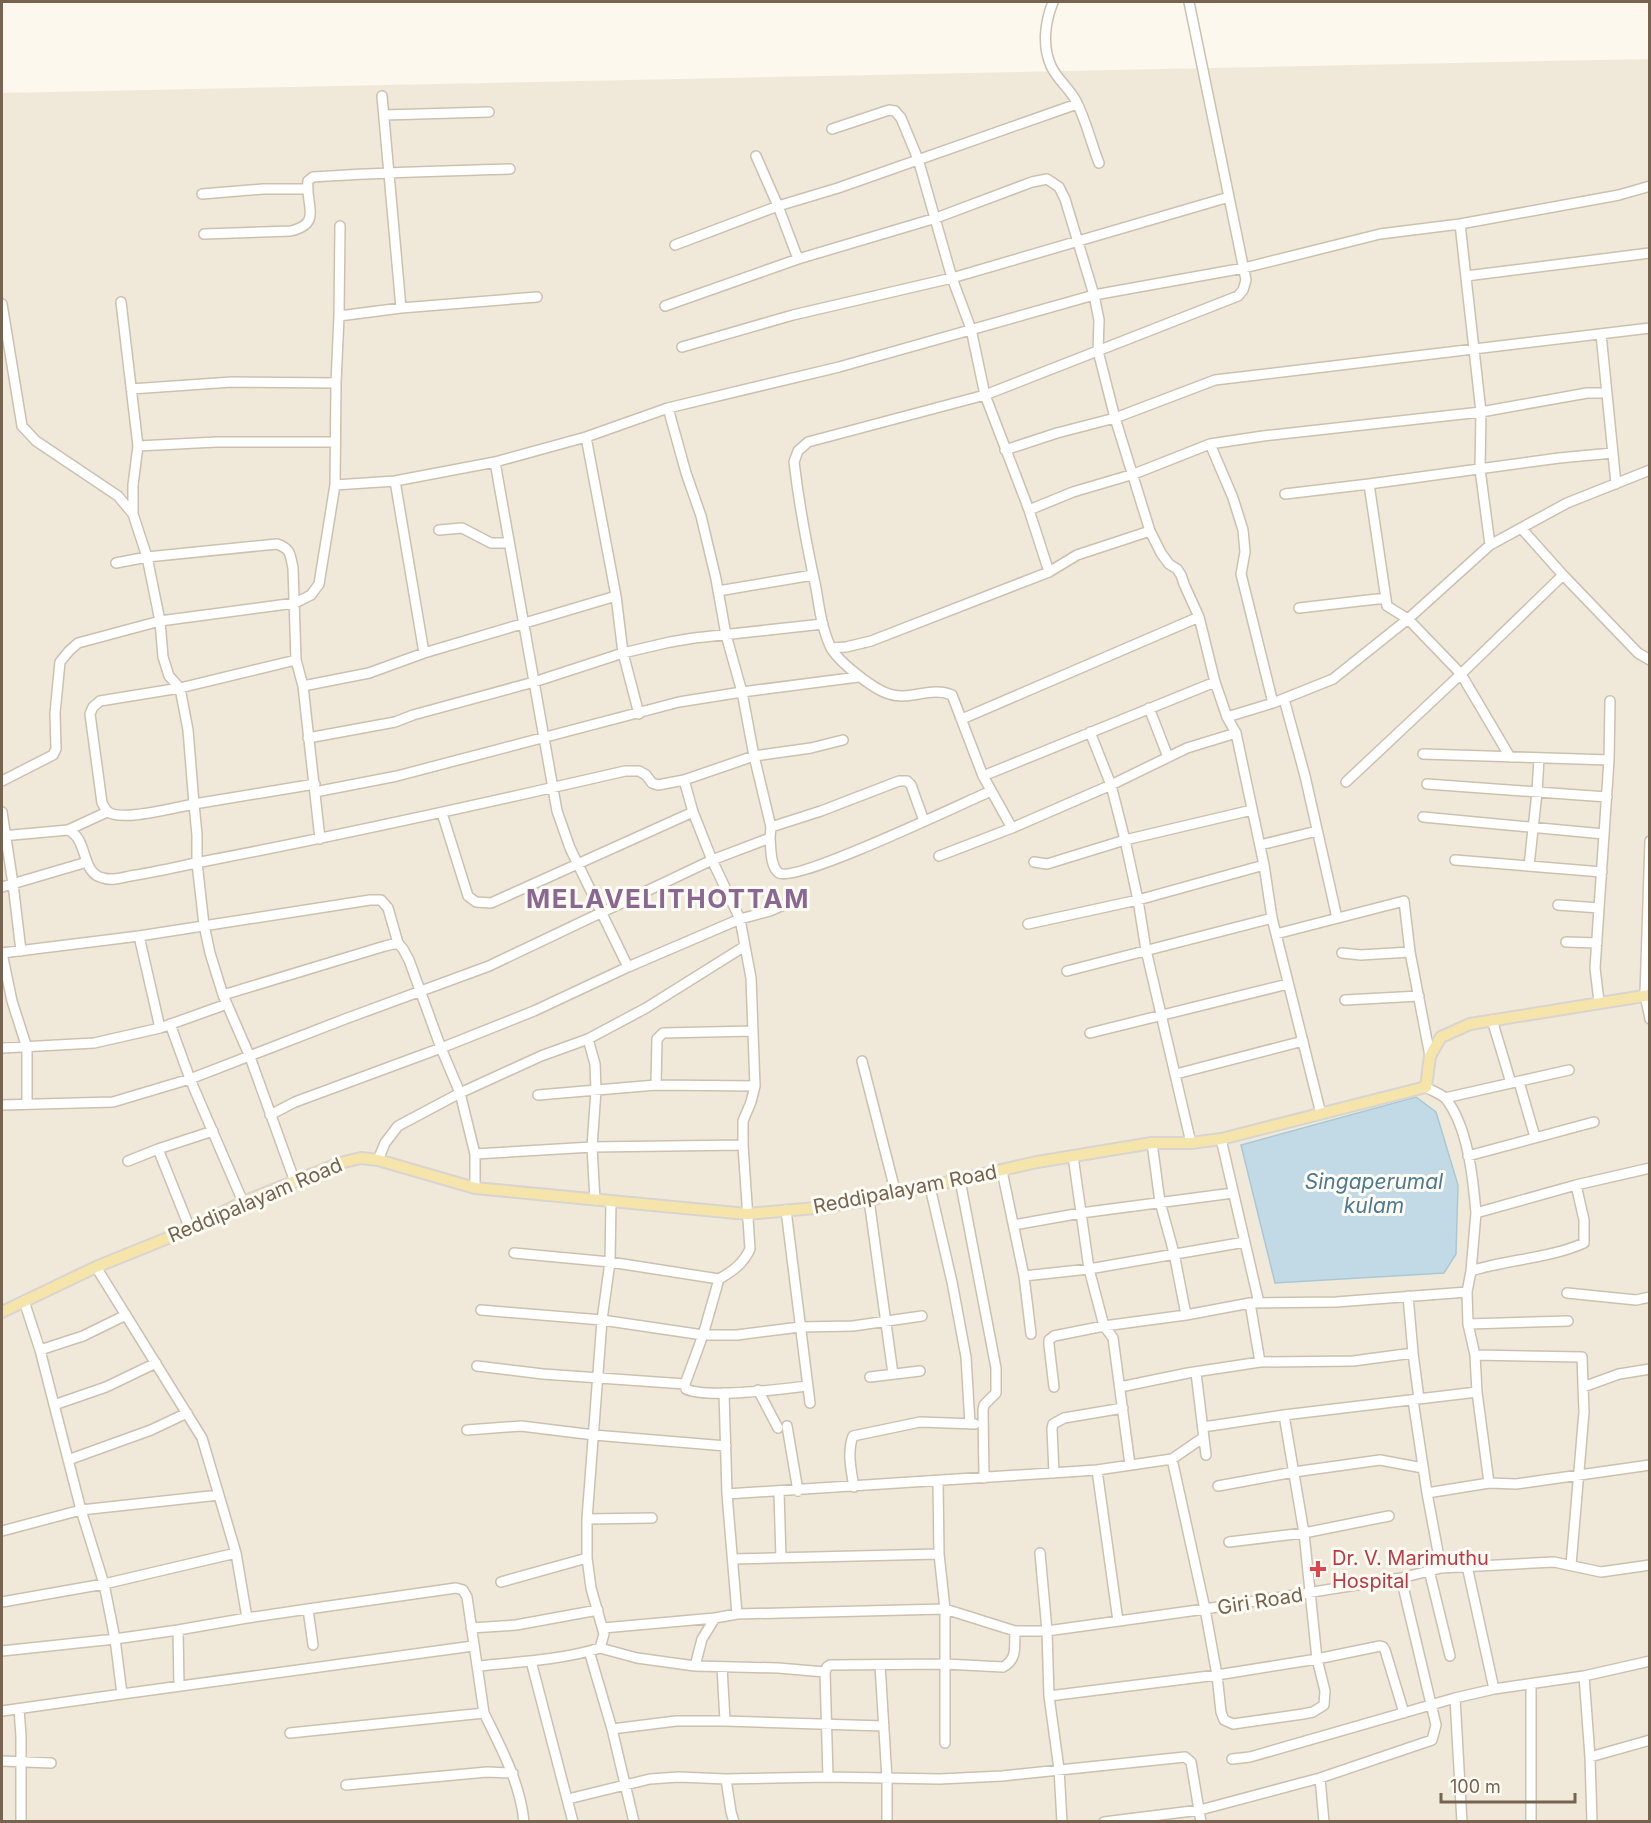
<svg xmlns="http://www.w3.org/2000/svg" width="1651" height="1823" viewBox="0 0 1651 1823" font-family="Inter,sans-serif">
<rect width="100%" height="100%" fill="#fcf8ed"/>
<path fill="#f0e9d9" d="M1649 59V1821H2V93Z"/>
<path fill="#c2dae5" stroke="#a8c8d6" stroke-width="1.5" d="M1416 1097 1436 1112 1458 1185 1456 1254 1444 1273 1275 1283 1241 1145Z"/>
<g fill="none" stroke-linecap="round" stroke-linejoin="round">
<defs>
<path id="minor" d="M1053 2C1045 22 1042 46 1051 66 1057 79 1069 88 1076 101 1086 120 1091 143 1099 163
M1189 2 1246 280 1243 290 1238 296 985 395 808 442 798 451 794 462C799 504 807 547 816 588 819 607 822 628 830 646 837 661 873 689 889 694 910 701 931 686 952 695L983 776 1215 682
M382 96 401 308
M384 115 489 112
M832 129 889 110 895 111 901 118 918 159 952 278 971 329 985 395 1029 510 1049 572
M756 156 778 206 798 259
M202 194 263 189H307
M1460 224 1481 412 1480 469 1490 545
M204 234 291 231C323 223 305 205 308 181L313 177C379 172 445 171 510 169
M675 245 778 206 838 188 1077 104
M1466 276 1650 253
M121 302 138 446 133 485V514
M2 304 22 426 36 441 118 496 133 514 147 557 160 621 163 657 169 676 180 688 188 730 194 804C177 807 119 823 107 811 105 809 104 806 102 803L90 714 93 707 100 701 180 688 296 660
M665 306 798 259 936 218 1032 182 1047 179 1059 187 1065 199 1094 295 1099 320 1098 351 1115 418 1150 531 1161 553 1169 564 1177 569 1181 575 1184 584 1199 617 1215 682 1227 717 1236 733 1264 865 1272 918 1321 1114
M339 316 401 308 537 297
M1601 334 1616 484
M682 347 793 315 952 278 1229 197
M131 389 232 382 336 383
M586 437 616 596 623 653 639 714
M1210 444 1233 498 1243 530 1245 552 1241 574 1273 703
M138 446 216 442H335
M1005 450 1057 433 1115 418 1215 380 1650 328
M395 481 424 653
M335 485 395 481 495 462
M1285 494 1369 484
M1029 510 1073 492 1134 474 1210 444 1263 436 1481 412 1587 393H1607
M1521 528 1563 575 1638 653 1650 660
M439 530 462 528 491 543H509
M116 563 147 557 277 544C291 549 290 554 293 568L296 660 303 686 320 839
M718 591 813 575
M1299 608 1386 598
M831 648 846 647 871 641 1049 572 1077 555 1150 531
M303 686 369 673 424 653 616 596
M1284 699 1305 776 1337 918
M1149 708 1168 757
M1227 717 1273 703 1333 679 1408 619 1490 545 1567 503 1650 470
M962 719 1199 617
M1090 732 1111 785 1125 840 1138 900 1146 950 1191 1143
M308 738 395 722 413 715 534 682 623 653 670 642 694 638 823 624
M1423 754 1609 760
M1510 757 1461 674 1408 619 1387 606 1369 484 1559 458 1613 453
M983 776 1012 828 1111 785 1187 748 1236 733
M2 781 53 755 56 749 55 713 60 662 69 651 78 643 160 621 295 603 311 595 319 584 335 485 336 383 339 316 340 226
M1346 782 1461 674 1563 575
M1427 784 1607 797
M315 792 397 776 679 702 742 692 726 635 716 579 701 516 686 473 668 408
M2 812 13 884 21 951
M442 813 468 896 476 902 491 903 693 812
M1423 817 1604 834
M771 827 754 756 742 692 858 677
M68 830 107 812
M2 836 68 830C89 839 80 873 103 878 112 881 121 878 130 876 156 872 181 866 206 861 347 834 486 803 625 771H639L646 775 652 783 658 785 684 780
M770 838C771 848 770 867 779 873 797 883 963 803 991 791
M1650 841 1645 995 1650 1019
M1260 845 1317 831
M939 856 1012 828
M1455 860 1602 872
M1034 862 1047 864 1125 840 1252 810
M1529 866 1537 792 1539 758
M2 887 87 862
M1558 905 1599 908
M1028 924 1138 900 1264 865
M1276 934 1404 901 1410 952 1430 1056
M139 936 160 1028
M1566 942 1597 943
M2 953 139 936 370 900H381L388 908 398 943
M2 953 12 1001 27 1048V1104
M1342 953 1361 955 1410 952
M628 967 570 848 557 811 495 462 586 437 668 408 839 367 1094 295 1244 268 1380 234 1460 224 1619 195 1650 186
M1067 971 1272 918
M223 995 385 946 398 943 403 949 409 960 441 1048 460 1093 398 1126 385 1143 378 1160
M1345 1000 1419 996
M1599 1002 1595 968 1609 760 1610 701
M1492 1020 1511 1083
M170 1024 190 1079 243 1202
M1090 1033 1288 984
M588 1039 646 1008 745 946
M2 1048 94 1043 160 1028 227 1004
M862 1061 896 1194
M1176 1074 1303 1041
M1519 1082 1535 1137
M656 1085 657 1039 663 1033 753 1031
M1426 1087C1432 1091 1442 1094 1446 1099 1468 1127 1473 1178 1476 1213L1576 1185 1650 1168
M538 1095 656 1085 755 1086
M1445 1098 1569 1070
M2 1105 113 1102 190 1079 345 1019 489 966 712 860 770 838 771 827 821 811 899 781H907L911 785 924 821
M270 1115 295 1102 441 1048 534 1011 628 967 740 919 770 911 797 899
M1221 1139 1259 1303
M1152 1143 1160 1202 1174 1253 1186 1315 1250 1303 1336 1302 1467 1292
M158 1149 190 1229
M475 1154 460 1093 541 1056 588 1039 595 1064 596 1090 592 1147 595 1200
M1073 1156 1089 1269 1104 1326 1113 1338 1130 1465
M1468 1156 1594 1122
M128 1161 158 1149 213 1131
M1002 1171 1024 1276 1031 1334
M960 1180 996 1368V1393L984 1405 983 1410 984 1478
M295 1182 250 1057 223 995 210 953 204 925 197 863V835L194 804 315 784
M1576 1185 1584 1220V1243C1548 1259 1508 1259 1471 1271L1467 1292 1468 1324 1475 1355 1477 1392 1489 1483 1516 1484 1650 1465
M930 1187 952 1282 966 1357 970 1424
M475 1188V1154L592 1147 743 1145
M869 1200 893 1374
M786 1210 810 1403
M1014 1225 1081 1213 1233 1193
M514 1253 610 1262 719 1279C733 1271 743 1264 750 1249L743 1145V1121L751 1102 755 1086 751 978 740 919 712 860 693 812 684 780 754 756 811 748 843 740
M96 1267 202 1438 236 1553 247 1618 308 1609 313 1645
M1471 1271 1476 1213
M1024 1276 1089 1269 1245 1242
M719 1279 703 1335 685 1384 686 1389C707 1399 782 1389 808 1386
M1567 1293 1636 1300 1650 1297
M1250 1303 1260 1362
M481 1310 602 1320 703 1335H737L800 1327 853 1326 922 1316
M1468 1324 1568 1321
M40 1350 83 1336 126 1315
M1413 1353 1419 1399
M1475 1355 1582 1357 1584 1412 1571 1565
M477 1366 543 1374 685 1384
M1196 1373 1206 1455
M870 1377 920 1371
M1054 1387 1049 1345V1340L1054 1336 1104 1326 1186 1315
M1120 1387 1188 1373 1260 1362 1353 1361 1413 1353 1408 1296
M1583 1387 1619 1374 1650 1369
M758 1390 778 1428
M724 1393 727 1494 737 1614
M1413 1400 1427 1493
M54 1405 106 1387 156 1363
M787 1426 798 1491
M1203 1427 1284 1415
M467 1430 521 1426 594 1435 726 1446
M1172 1459 1205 1609 1217 1675 1221 1712 1224 1720 1233 1724 1303 1714 1313 1712 1324 1705 1325 1691 1317 1659 1304 1533 1284 1415 1477 1392
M68 1460 151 1430 187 1413
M1097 1470 1118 1621
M1054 1473 1052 1429 1053 1424 1064 1418 1123 1408
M938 1481 939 1554 945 1609V1743
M1218 1486 1294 1472 1380 1460 1423 1468
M854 1487C851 1470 847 1452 853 1436L920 1422 975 1424
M779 1492 781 1558
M727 1494 1097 1470 1172 1459 1204 1437
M587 1519 652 1518
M2 1531 81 1510 219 1495
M1229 1542 1304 1533 1389 1516
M236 1553 104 1584 115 1639 178 1630 247 1618
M1040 1553 1047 1631 1049 1696 1059 1769 1062 1822
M733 1559 939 1554
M1467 1566 1494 1689
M1441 1568 1427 1493 1489 1483
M1429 1570 1450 1656
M501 1582 587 1558
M2 1602 104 1584 81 1510 40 1350 24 1301
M471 1628 516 1625 598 1610
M603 1628 715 1618
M178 1630 179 1686
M600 1648 637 1658 695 1666 778 1668 825 1672
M2 1651 115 1639 122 1694 2 1711
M589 1651 612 1729 634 1822
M531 1661 573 1822
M880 1665 887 1779V1822
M478 1666C518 1662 561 1660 600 1648L604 1634 591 1588 587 1558V1519L602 1320 610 1262 611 1202
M695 1666 702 1639 715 1618 737 1614 945 1609 1015 1631
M722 1667 725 1721
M1584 1676 1590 1757 1592 1822
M122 1694 473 1646
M1049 1696 1217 1675 1317 1659 1380 1646 1383 1647 1385 1650 1404 1713
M1455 1698 1462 1822
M19 1709 21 1736V1822
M484 1713C501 1748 520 1782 524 1822
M612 1729 676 1721H725L884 1726
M290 1733 484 1713 467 1597 463 1590 456 1588 308 1609
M1590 1757 1650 1740
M1232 1759 1250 1757 1455 1698 1494 1689 1584 1676 1650 1661
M2 1761 51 1763
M828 1777 825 1672 827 1667 830 1665 945 1664 1003 1667C1018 1659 1014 1646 1015 1631H1047L1205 1609 1401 1578 1441 1568 1554 1562 1601 1572 1650 1565
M1320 1778 1324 1822
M726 1779 731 1812 734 1822
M346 1785 487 1772 513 1773
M568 1799 650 1779 679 1777 726 1779 828 1777 940 1779 1002 1776 1185 1757 1191 1762 1201 1822
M1104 1822 1200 1810 1320 1778 1432 1740 1436 1725 1401 1578
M1531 1822V1685"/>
<path id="major" d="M2 1312 96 1267 190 1229 243 1202 340 1163 361 1158 378 1160 475 1188 747 1214 815 1208 869 1200 1037 1162 1152 1143H1191L1221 1139 1426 1087 1430 1056 1441 1037 1470 1024 1650 995"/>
</defs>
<use href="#minor" stroke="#ccc1b0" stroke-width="12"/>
<use href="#major" stroke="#d9d4ce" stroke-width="14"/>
<use href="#minor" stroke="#fff" stroke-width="9"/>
<use href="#major" stroke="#f5e5ab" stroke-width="10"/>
</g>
<path fill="#e0444e" stroke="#fefcf4" stroke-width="2" d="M1315 1560h6v6h6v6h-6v6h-6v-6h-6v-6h6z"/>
<g text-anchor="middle" stroke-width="6" stroke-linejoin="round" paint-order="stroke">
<g font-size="20" fill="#776450" stroke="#fefcf4">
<text transform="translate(905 1189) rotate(-11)" y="7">Reddipalayam Road</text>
<text transform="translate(255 1200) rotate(-23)" y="7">Reddipalayam Road</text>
<text transform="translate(1260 1601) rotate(-9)" y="7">Giri Road</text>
</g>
<g font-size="20" fill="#be3a42" stroke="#fefcf4" text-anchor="start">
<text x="1332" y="1565">Dr. V. Marimuthu<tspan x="1332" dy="23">Hospital</tspan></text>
</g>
<g font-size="21" font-style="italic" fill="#4d7a8f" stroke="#fefcf4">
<text x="1374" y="1189">Singaperumal<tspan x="1374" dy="24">kulam</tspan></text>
</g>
<g font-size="26" font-weight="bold" letter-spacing="1.5" fill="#8b6892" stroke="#fefcf4">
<text x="668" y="908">MELAVELITHOTTAM</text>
</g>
</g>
<rect width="1651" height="1823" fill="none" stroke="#776450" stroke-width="6"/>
<path d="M1441 1793v9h134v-9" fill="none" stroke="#776450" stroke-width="3"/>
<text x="1450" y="1793" font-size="18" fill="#776450" stroke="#fefcf4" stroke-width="4.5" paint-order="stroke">100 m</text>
</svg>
